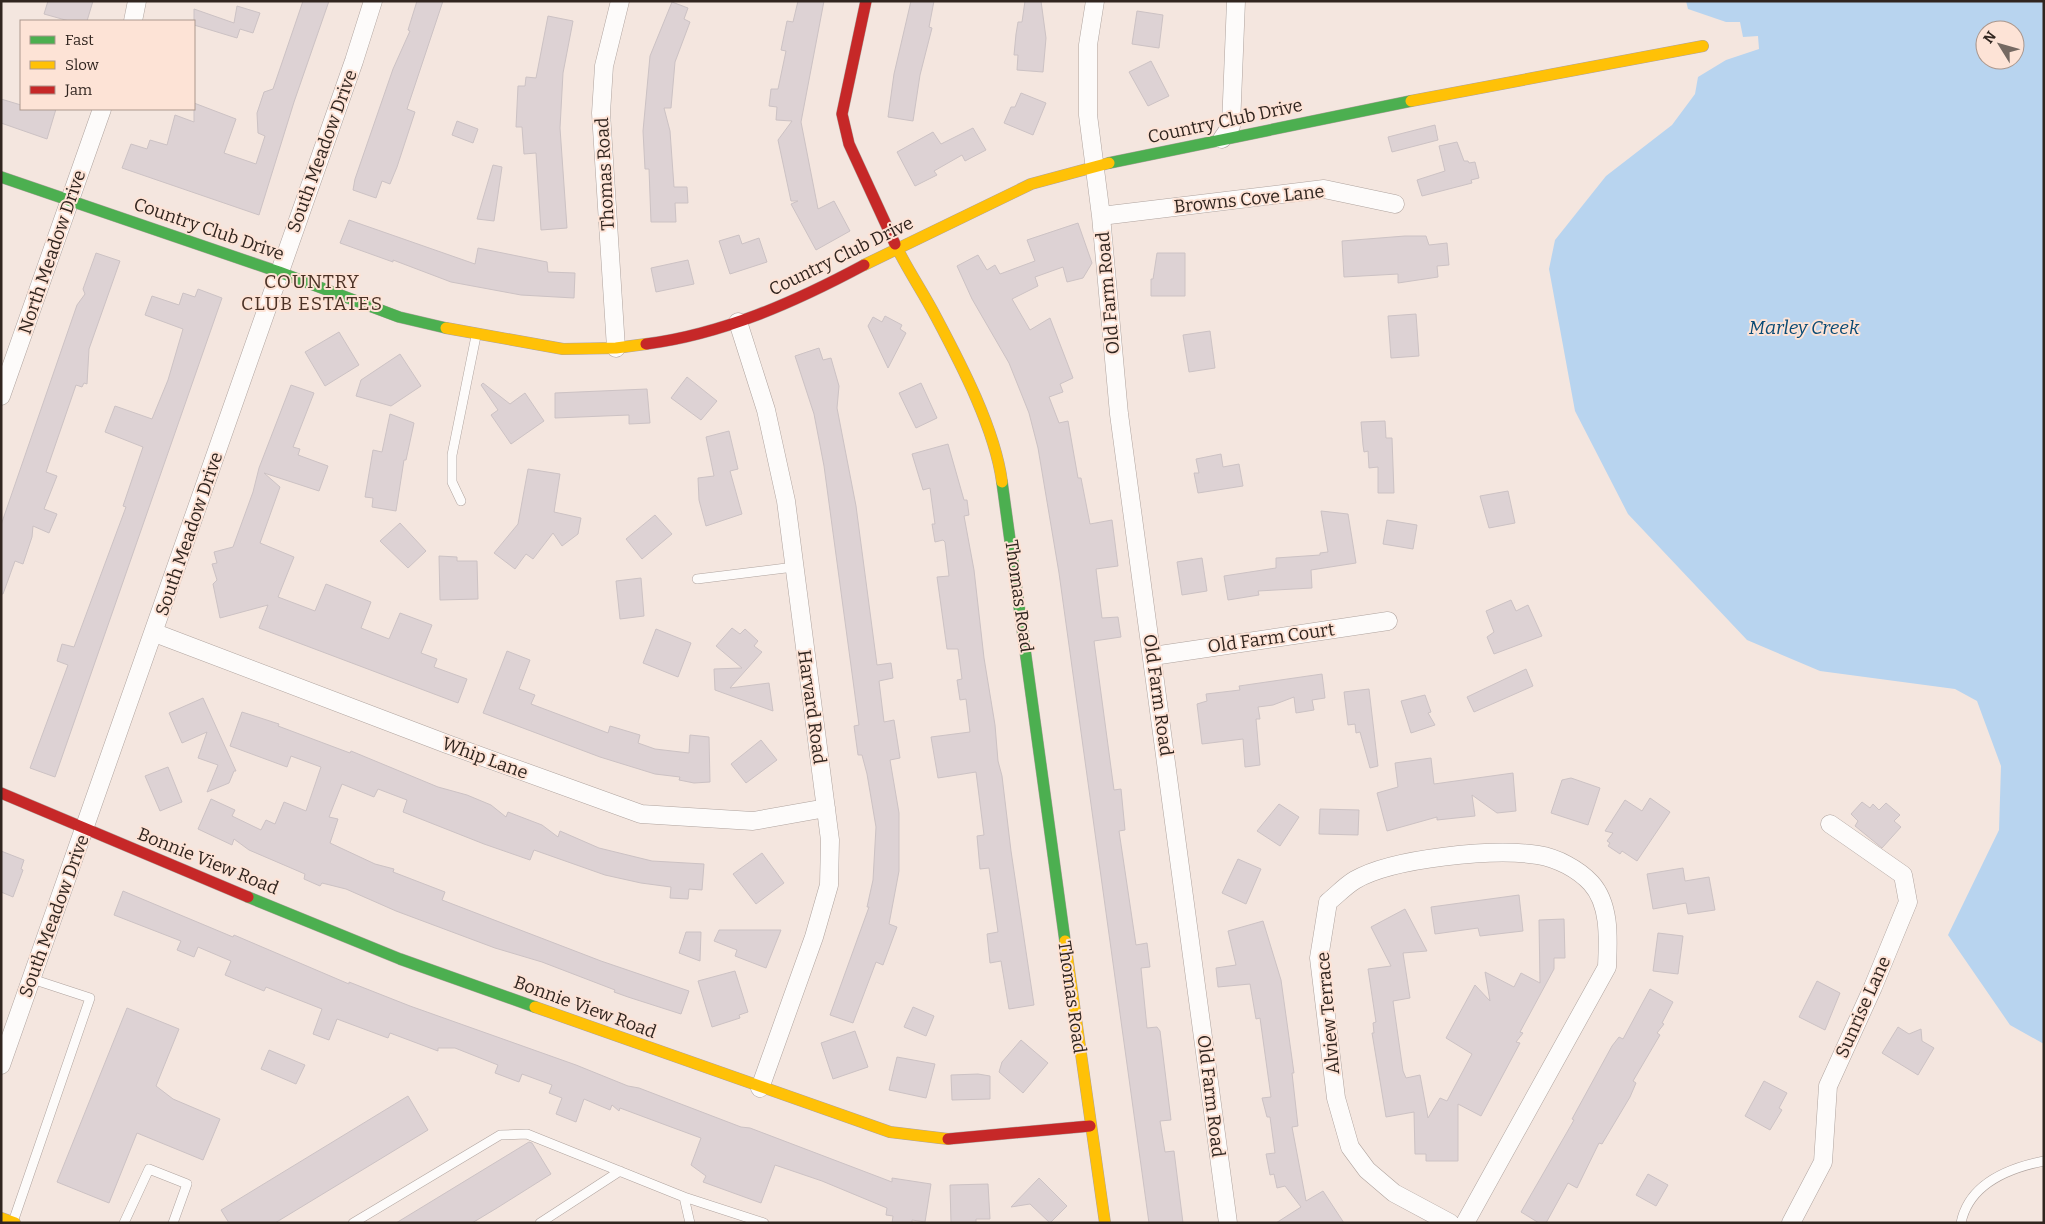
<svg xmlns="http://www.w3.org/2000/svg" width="2045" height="1224" viewBox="0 0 2045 1224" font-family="Bitter,serif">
<rect width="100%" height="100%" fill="#f4e6df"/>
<path fill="#b8d4ef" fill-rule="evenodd" d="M1686 1H2044V1044L2010 1025 1948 935 1999 830 2001 766 1977 701 1955 689 1820 671 1747 640 1628 514 1575 411 1549 269 1555 240 1606 176 1672 125 1695 94 1698 77 1726 60 1759 49 1758 36 1743 37 1740 22H1726L1688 9ZM1985 30H2015V60H1985Z"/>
<path fill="#ddd2d4" stroke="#ccc2c4" d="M48 1H93L87 21H69L44 14Z
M303 1H329L294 102 259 215 122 168 131 144 147 149 150 140 167 145 175 115 194 122V103L236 119 224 153 256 164 265 136 258 133 257 113 264 92 273 89Z
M417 1H443L407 109 415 112 397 167 390 184 382 181 376 198 353 190 355 179 393 69 410 31 408 30Z
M798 1H824L801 122 818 209 834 201 850 231 816 250 791 204 798 201H791L778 140 792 121 776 120 777 107 769 106 771 89H778L786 51 781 50 787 21 793 22Z
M911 1H934L929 27 932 28 920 75 913 121 888 117 894 74Z
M1025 1H1041L1046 38 1043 72 1017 70 1018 55H1014L1016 34 1018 22H1022Z
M672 2 688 8 684 19 690 22 675 62 671 108H664L670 131 674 187H687L688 203H675L676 222H651L649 169H645L643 131 650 56Z
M237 6 260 13 253 33 240 29 237 38 194 25V9L234 23Z
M1137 11 1163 15 1159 48 1132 44Z
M548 16 573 21 563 73 560 128 567 228 541 230 536 153 524 154 522 127H516L518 86H525L526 77 536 78Z
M1151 61 1169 96 1148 106 1129 72Z
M1021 93 1046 103 1033 135 1004 123 1011 107H1015Z
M1 99 21 105V109H56L47 139 1 123Z
M457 121 478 129 473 143 452 135Z
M1435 125 1438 140 1392 152 1388 137Z
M973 128 986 150 965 161 962 155 934 171 937 175 915 186 897 152 933 132 941 144Z
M1457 142 1464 161H1468L1469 163 1475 162 1479 178 1471 180 1472 183 1422 196 1417 180 1445 171 1439 146Z
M493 165 502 167 494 221 477 219Z
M349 220 475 264 478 248 547 262 548 272 575 273 574 298 521 295 451 282 393 260V262L340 243Z
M1078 223 1092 263 1083 278 1067 282 1063 267 1035 277 1038 286 1012 299 1030 330 1050 318 1073 378 1060 384 1063 392 1049 397 1059 423 1068 421 1078 478H1081L1090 524 1112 520 1118 566 1096 569 1102 618 1118 617 1121 637 1094 641 1114 790 1121 789 1125 830 1119 831 1136 945 1147 943 1150 967 1141 968 1147 1028 1157 1027 1160 1031 1171 1120 1160 1121 1165 1152 1174 1151 1183 1223H1149L1059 573 1038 448 1029 413 1009 363 972 299 957 266 978 255 987 270 995 265 1000 274 1035 261 1027 240Z
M739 235 742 244 759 238 767 262 730 274 719 241Z
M1405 236H1426L1429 245 1447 243 1449 265 1437 266 1438 277 1398 283V274L1344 277 1342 241Z
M96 253 120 261 89 349 87 384 84 383 82 387 76 385 46 472 57 476 44 509 57 514 49 533 33 526 32 537 23 564 15 561 3 594H1V525L77 305 85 294 83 289Z
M1157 253H1185V296H1151V279H1153Z
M688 260 694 284 656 292 651 268Z
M198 289 222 298 55 777 30 768 68 665 57 661 62 644 74 647 126 507 123 506 143 447 105 432 115 406 152 419 168 380 183 329 145 315 152 296 179 305 183 293 195 297Z
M1416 314 1419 356 1391 358 1388 316Z
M885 316 902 325 900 329 906 333 888 368 868 326 873 317 882 322Z
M1210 331 1215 368 1189 372 1183 335Z
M339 332 359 365 325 386 305 352Z
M819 348 823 360 831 358 839 386 837 408 856 506 877 665 891 663 893 678 879 681 884 722 894 720 900 758 890 760 899 813V871L889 924 897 927 883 965 876 962 853 1023 830 1015 869 907H867L873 880 876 827 867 774 862 755H858L854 726 859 725 824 466 814 414 795 356Z
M400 354 421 386 391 406 356 396 361 380Z
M687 377 717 401 701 420 671 398Z
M483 383 510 404 525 393 544 421 511 444 491 415 498 410 481 385Z
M921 383 937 418 916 428 899 393Z
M291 385 314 393 293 447 300 449 298 455 328 466 319 491 264 473 280 487 260 543 294 557 278 597 315 611 326 584 371 602 361 628 389 639 400 613 432 625 421 653 437 659 434 667 467 679 458 703 259 628 268 605 220 618 213 584 217 580 212 564 217 563 214 552 233 547 253 492 259 468Z
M647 389 650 423 629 424V415L555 418V393Z
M390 414 414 423 406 460H404L396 511 372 507 373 498 365 497 373 450 382 452Z
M1385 421 1386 438H1392L1394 493H1378V467L1369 468 1368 451 1364 452 1363 445 1361 422Z
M729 431 738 469 730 471 742 514 706 526 699 500 698 478 714 476 706 437Z
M948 444 964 500H967L969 515 964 516 974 570 984 658 995 725 998 761 1002 776 1011 851 1034 1005 1009 1009 1001 961 990 963 987 934 998 932 989 868 980 869 977 836 984 835 976 772 938 778 931 737 970 732 966 699 960 700 957 680 962 679 958 649H947L937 577 949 576 945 542 943 540 935 542 932 524H935L930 488 923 490 912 454Z
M1221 454 1223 467 1239 464 1243 486 1198 493 1194 473H1199L1196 459Z
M528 469 560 474 554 512 581 518 578 534 562 546 553 533 533 559 526 554 515 569 494 553 518 524Z
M1508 491 1515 523 1489 528 1480 496Z
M1321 511 1348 514 1356 563 1311 570 1312 588 1258 591 1259 595 1228 600 1224 576 1276 568V558L1320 555V553L1328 552Z
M655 515 672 534 642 559 626 539Z
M1387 520 1417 525 1413 549 1383 544Z
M400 523 426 551 408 568 380 541Z
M439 556 457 557V561H477L478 599 440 600Z
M1202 558 1207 591 1182 595 1177 562Z
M641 578 644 616 620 619 616 581Z
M1511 600 1516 611 1528 605 1542 636 1494 654 1487 637 1494 632 1486 611Z
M732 628 740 634 745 629 758 641 754 646 762 652 730 688 769 683 773 711 715 690 714 669 742 668 716 646Z
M656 629 691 643 678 677 643 663Z
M507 651 530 660 519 689 535 695 531 704 608 733 610 726 640 735 638 743 655 749 689 753 690 735 709 737 710 782 694 783 679 780 680 777 655 774 600 757 483 713Z
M1526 669 1533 686 1474 712 1467 697Z
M1322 674 1325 698 1312 700 1314 710 1296 713 1294 697 1273 705 1258 707 1260 719H1256L1260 765 1245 767 1243 739 1202 744 1197 704 1207 701 1206 694 1240 690 1239 686Z
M1369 689 1378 766 1370 768 1360 732 1356 733 1355 724 1348 725 1344 692Z
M1425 695 1431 712 1428 713 1435 725 1411 733 1401 701Z
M203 698 236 771H234L229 783 207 792 218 765 198 758 207 732 182 743 169 713Z
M242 712 279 724 278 726 350 753 351 751 438 787 467 795 491 805 506 817 508 812 542 825 558 837 560 831 599 848 652 861 704 864 702 890 689 889 688 899 670 898 671 887 641 883 605 875 534 850 530 860 484 844 403 812 407 800 378 789 374 797 342 784 329 817 338 819 330 843 375 864 394 869 393 872 445 892 442 900 601 961 689 991 681 1014 628 997 614 992 615 990 542 962 495 948 396 911 346 889 322 883 320 886 304 879 305 874 249 850 234 839 232 845 198 829 211 799 235 810 232 816 261 830 266 820 275 824 284 802 306 811 321 767 291 756 287 767 230 746Z
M761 740 777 760 746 783 731 764Z
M1431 758 1434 784 1513 773 1516 811 1497 813 1472 795 1475 816 1437 820V817L1387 831 1377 793 1398 787 1395 763Z
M168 767 182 802 160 811 145 776Z
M1571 778 1600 788 1588 825 1551 813 1562 780Z
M1650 798 1670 812 1637 861 1622 851 1620 854 1608 846 1610 843 1607 841 1613 833 1605 831 1625 800 1642 811Z
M1862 802 1870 808 1873 804 1879 810 1886 803 1900 815 1894 821 1901 827 1882 848 1855 826 1858 821 1851 814Z
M1279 804 1299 817 1280 846 1257 831Z
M1320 809 1359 810 1358 835 1319 834Z
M1 851 24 860 21 869 23 870 13 897 1 892Z
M762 853 784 883 756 904 733 874Z
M1238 859 1261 869 1246 904 1222 893Z
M1683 868 1685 881 1709 877 1715 910 1688 914 1686 903 1653 909 1647 874Z
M123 891 233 937 234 935 349 984V982L410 1006 576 1065 628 1086 639 1088 741 1127 750 1128 892 1182V1178L931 1184 925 1222 912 1220V1223H892L893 1216 886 1215 887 1208 822 1181 775 1165 761 1203 703 1182 706 1176 691 1165 701 1138 671 1127 620 1108 619 1111 612 1105 610 1110 584 1099 576 1122 556 1114 562 1098 549 1093 552 1085 522 1074 519 1082 495 1073 498 1065 455 1048H438V1051L390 1033 388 1038 337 1019 329 1040 313 1034 322 1009 266 987 264 991 225 975 231 961 198 947 194 957 177 950 181 941 114 915Z
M1519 895 1523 931 1480 936 1478 928 1435 934 1431 907Z
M1405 909 1427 951 1403 953 1410 998 1393 1001 1403 1071 1406 1078 1420 1075 1428 1118 1440 1098 1447 1101 1472 1054 1446 1038 1475 985 1490 1001 1485 972 1514 987 1521 973 1540 983 1539 920 1564 919 1565 958H1554V969L1520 1032 1523 1033 1516 1042 1520 1043 1481 1116 1458 1104V1161H1426V1154H1415L1414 1112 1386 1117 1372 1033H1374L1373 1023 1376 1022 1368 969 1391 966 1371 927Z
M1263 921 1281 980 1294 1073H1292L1298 1126 1292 1127 1306 1201 1323 1191 1344 1223H1276L1301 1207 1285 1186 1277 1188 1274 1174 1270 1175 1266 1154 1275 1153 1270 1117H1267L1262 1098 1271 1097 1260 1018 1256 1019 1250 984 1218 987 1216 968 1236 965 1228 931Z
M719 930H781L766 968 735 956 737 950 714 941Z
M686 932H701L700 961 679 953Z
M1658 933 1683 936 1678 974 1653 971Z
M735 971 748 1012 739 1015 740 1018 712 1027 698 981Z
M1817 981 1840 993 1825 1030 1799 1017Z
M1650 989 1673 1002 1662 1023 1664 1024 1657 1033 1660 1035 1633 1081 1636 1083 1630 1097 1602 1144 1599 1143 1577 1188 1568 1183 1546 1223H1539L1521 1212 1574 1120 1572 1119 1612 1046 1619 1037 1623 1039Z
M913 1007 934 1016 926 1036 904 1027Z
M127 1008 179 1029 156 1086 173 1099 220 1119 203 1160 137 1133 109 1203 57 1182Z
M1898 1027 1909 1034 1921 1029 1922 1041 1934 1048 1918 1075 1882 1053Z
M855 1031 868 1067 833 1079 821 1043Z
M1021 1040 1048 1063 1023 1093 999 1072 1002 1062Z
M269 1050 305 1065 296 1084 261 1069Z
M897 1057 935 1064 926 1098 889 1090Z
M978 1074 990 1076V1099L952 1100 951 1075Z
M1764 1081 1787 1093 1779 1108 1782 1110 1770 1130 1745 1116Z
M408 1096 428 1130 275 1223H229L221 1210Z
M529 1142 532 1143 551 1174 497 1208 472 1223H396Z
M1648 1174 1668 1185 1656 1206 1636 1195Z
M1039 1178 1067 1206 1050 1223 1030 1204 1011 1207Z
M988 1184 990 1219H976V1223H951L950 1185Z"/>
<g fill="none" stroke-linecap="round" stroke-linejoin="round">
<defs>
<path id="lane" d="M461 501 452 482V455L476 336
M697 579 794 567
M684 1197 764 1223
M13 1222 90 998 32 979
M124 1223 149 1169 187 1184 173 1223
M353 1223 500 1135 527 1134 684 1197 690 1223
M540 1223 620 1171
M1961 1223C1969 1183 2009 1168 2044 1161"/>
<path id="street" d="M1095 1 1088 45V115L1101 216 1119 414 1228 1223
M133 21 137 1
M1222 139 1231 126 1236 1
M1101 216 1324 189 1395 204
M738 322 766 410 786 501 830 840 829 885 814 937 760 1088
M616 348 601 113 604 66 620 1
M1 396 102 109
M155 633 447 744 641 814 753 821 826 808
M1153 656 1388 621
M1 1065 354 61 373 1
M1450 1223 1394 1193 1367 1170 1350 1147 1336 1098 1319 958 1328 902C1337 895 1345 886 1355 880 1393 858 1494 848 1538 855 1557 858 1578 869 1591 883 1611 905 1608 941 1607 967L1465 1223
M1791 1223 1823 1162 1828 1086 1873 987 1908 902 1903 875 1830 824"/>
<path id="fast" d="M1109 163 1411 101
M1 177 279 272 399 317 446 328
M1002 482 1065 941
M248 897 400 959 535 1007"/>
<path id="slow" d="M1411 101 1703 46
M895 244C907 269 923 292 936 317 961 364 995 429 1002 482
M864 265 1031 184 1109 163
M446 328 563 349 616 348 646 344
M1065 941 1105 1223
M535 1007 890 1132 948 1139
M1 1218 15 1223"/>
<path id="jam" d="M866 1 842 114 849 144 895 244
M646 344C723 334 795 302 864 265
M1 793 248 897
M948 1139 1090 1126"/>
</defs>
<use href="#lane" stroke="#afa39e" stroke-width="10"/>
<use href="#street" stroke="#afa39e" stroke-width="19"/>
<use href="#fast" stroke="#afa39e" stroke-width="12"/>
<use href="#slow" stroke="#afa39e" stroke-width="12"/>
<use href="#jam" stroke="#afa39e" stroke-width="12"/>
<use href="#lane" stroke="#fdfbfa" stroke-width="9"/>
<use href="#street" stroke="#fdfbfa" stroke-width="18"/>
<use href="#fast" stroke="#4caf50" stroke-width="11"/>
<use href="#slow" stroke="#ffc107" stroke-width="11"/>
<use href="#jam" stroke="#c62828" stroke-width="11"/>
</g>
<g text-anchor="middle" stroke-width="4" stroke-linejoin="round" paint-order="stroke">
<g font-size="18" fill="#31251f" stroke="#fde3d6">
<text transform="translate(1225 121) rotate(-12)" y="6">Country Club Drive</text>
<text transform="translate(322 151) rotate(-70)" y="6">South Meadow Drive</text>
<text transform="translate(605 174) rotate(-93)" y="6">Thomas Road</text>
<text transform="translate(1249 199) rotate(-6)" y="6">Browns Cove Lane</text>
<text transform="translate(209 229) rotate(19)" y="6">Country Club Drive</text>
<text transform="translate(52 252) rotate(-71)" y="6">North Meadow Drive</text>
<text transform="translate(841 256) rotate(-26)" y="6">Country Club Drive</text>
<text transform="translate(1108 293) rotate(-95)" y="6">Old Farm Road</text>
<text transform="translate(189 534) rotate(-71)" y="6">South Meadow Drive</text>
<text transform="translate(1019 596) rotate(82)" y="6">Thomas Road</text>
<text transform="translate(1271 638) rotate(-8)" y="6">Old Farm Court</text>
<text transform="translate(1158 695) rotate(82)" y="6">Old Farm Road</text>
<text transform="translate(812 707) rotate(82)" y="6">Harvard Road</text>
<text transform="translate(485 758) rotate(20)" y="6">Whip Lane</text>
<text transform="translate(208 861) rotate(22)" y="6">Bonnie View Road</text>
<text transform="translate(54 916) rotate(-70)" y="6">South Meadow Drive</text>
<text transform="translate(1072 997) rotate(82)" y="6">Thomas Road</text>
<text transform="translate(585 1007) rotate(20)" y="6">Bonnie View Road</text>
<text transform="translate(1863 1007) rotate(-66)" y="6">Sunrise Lane</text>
<text transform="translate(1328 1013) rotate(-95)" y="6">Alview Terrace</text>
<text transform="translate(1211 1096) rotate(83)" y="6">Old Farm Road</text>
</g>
<g font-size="19" letter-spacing="1" fill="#4a3125" stroke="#fde3d6">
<text x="312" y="288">COUNTRY<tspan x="312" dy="22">CLUB ESTATES</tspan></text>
</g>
<g font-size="19" font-style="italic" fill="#094a75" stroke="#fde3d6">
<text x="1804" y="334">Marley Creek</text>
</g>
</g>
<rect width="2045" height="1224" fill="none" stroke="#31251f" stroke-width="5"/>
<rect x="20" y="20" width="175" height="90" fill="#fde3d6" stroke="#ab978d"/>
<rect x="30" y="36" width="25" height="8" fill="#4caf50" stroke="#ab978d"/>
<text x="65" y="45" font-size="15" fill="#31251f">Fast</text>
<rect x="30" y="61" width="25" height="8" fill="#ffc107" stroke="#ab978d"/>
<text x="65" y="70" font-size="15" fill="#31251f">Slow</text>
<rect x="30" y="86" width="25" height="8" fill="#c62828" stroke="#ab978d"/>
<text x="65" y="95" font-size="15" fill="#31251f">Jam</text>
<g transform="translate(2000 45) rotate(307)"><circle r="24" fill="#fde3d6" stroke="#ab978d"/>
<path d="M0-4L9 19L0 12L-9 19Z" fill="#756962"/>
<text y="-8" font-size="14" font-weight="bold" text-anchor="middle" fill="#31251f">N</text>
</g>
</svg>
